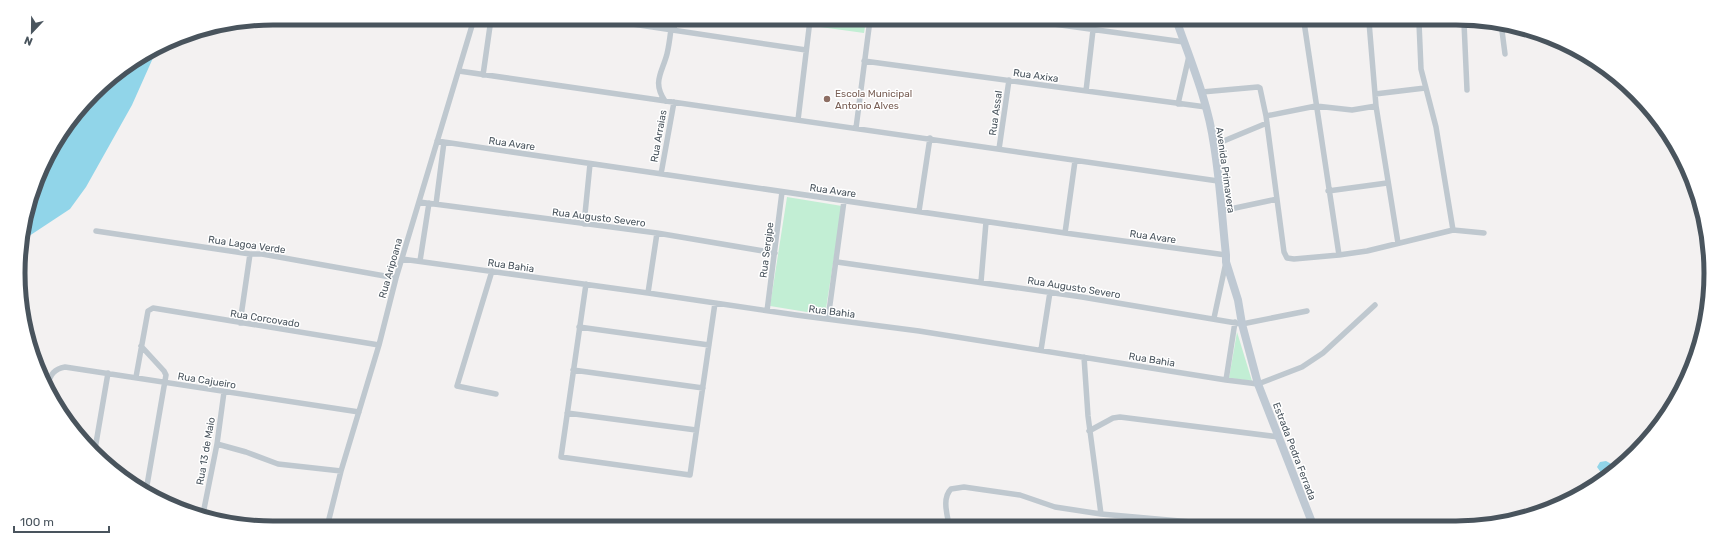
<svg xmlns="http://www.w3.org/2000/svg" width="1729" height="546" viewBox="0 0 1729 546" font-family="Rubik,sans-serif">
<rect width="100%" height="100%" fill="#f3f1f1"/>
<path fill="#c2eed4" d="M814 20H866L864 33 813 26Z
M787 197 842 206 825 315 770 306Z
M1237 332 1252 381 1229 378Z"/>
<path fill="#91d5e9" d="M157 49 132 105 86 187 70 209 20 242 44 160 105 81Z
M1606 461 1617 467 1602 478V474L1597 467 1600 462Z"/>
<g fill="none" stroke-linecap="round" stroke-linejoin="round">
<path stroke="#bfc8cf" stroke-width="5.5" d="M599 19 806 50
M1032 21 1184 42
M1304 22 1339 255
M1369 22 1376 106 1398 243
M1419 23 1421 69 1436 127 1453 230
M1464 23 1467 90
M1501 23 1505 54
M674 30 675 20
M864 61 1206 107
M459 71 1218 181
M483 75 491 19
M1086 91 1093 30
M1202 92 1258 87 1260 88 1266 116 1284 252 1287 258 1294 259 1339 255 1367 251 1453 230 1484 233
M1375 94 1425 88
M665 101C652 82 662 73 667 54 669 46 670 37 671 29
M1178 104 1189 56
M1266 116 1316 106 1352 110 1376 106
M798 120 810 20
M856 128 870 20
M437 141 1065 233 1226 255
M1214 145 1267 123
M999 149 1009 80
M661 174 674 102
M1328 191 1387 183
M419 202 657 233 775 253
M436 204 444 142
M919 211 930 138
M1221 211 1277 199
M584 224 590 164
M96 231 250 254H262L396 278
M1065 233 1075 161
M402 259 648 293 796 315 919 331 1226 380 1258 384 1302 367 1323 353 1375 305
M420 261 429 203
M837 262 1082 297 1242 324 1307 311
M492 271 457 386 496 394
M981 282 986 222
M586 284 561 457 690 475 715 303
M648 293 657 233
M767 311 782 192
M1214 318 1226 262
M828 319 844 201
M240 323 250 254
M579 327 709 345
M141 346 164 371 166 375 146 491
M1041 350 1050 292
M1084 357 1088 416 1101 514
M573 370 703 388
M136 377 148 311 153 308 379 345
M1226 380 1235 322
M47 385C51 374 54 369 65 367L359 412
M567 413 696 430
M1089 431 1113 418 1120 417 1279 437
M217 444 246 452 278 464 341 471
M95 449 108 373
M203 514 217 444 224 392
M328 523 341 471 379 345 396 278 474 19
M949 525C947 514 942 498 951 489L964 487 1020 495 1055 507 1101 514 1225 525"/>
<path stroke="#bfc9d3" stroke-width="8" d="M1177 22C1191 62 1208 102 1214 145 1220 181 1222 218 1226 255V262L1238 300 1242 324 1258 384 1313 525"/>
</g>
<circle fill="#8d6e63" stroke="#fff" stroke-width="1.5" cx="827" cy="99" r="4"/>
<g text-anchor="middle" stroke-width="3" stroke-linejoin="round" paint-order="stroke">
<g font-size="10" fill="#49545d" stroke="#fff">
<text transform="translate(1036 75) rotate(8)" y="4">Rua Axixa</text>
<text transform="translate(995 113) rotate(-82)" y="4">Rua Assal</text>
<text transform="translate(658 136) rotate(-80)" y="4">Rua Arraias</text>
<text transform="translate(512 143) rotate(8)" y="4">Rua Avare</text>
<text transform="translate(1226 170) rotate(82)" y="4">Avenida Primavera</text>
<text transform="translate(833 190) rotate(8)" y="4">Rua Avare</text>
<text transform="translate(599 217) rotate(7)" y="4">Rua Augusto Severo</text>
<text transform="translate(1153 236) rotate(8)" y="4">Rua Avare</text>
<text transform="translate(247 244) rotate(8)" y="4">Rua Lagoa Verde</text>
<text transform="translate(766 250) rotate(-83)" y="4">Rua Sergipe</text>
<text transform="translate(511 265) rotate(8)" y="4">Rua Bahia</text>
<text transform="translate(390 268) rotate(-74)" y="4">Rua Aripoana</text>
<text transform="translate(1074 287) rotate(9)" y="4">Rua Augusto Severo</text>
<text transform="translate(832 311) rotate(7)" y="4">Rua Bahia</text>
<text transform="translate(265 318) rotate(9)" y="4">Rua Corcovado</text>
<text transform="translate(1152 359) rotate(9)" y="4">Rua Bahia</text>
<text transform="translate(207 380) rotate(9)" y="4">Rua Cajueiro</text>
<text transform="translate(205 451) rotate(-80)" y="4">Rua 13 de Maio</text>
<text transform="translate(1295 451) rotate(69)" y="4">Estrada Pedra Ferrada</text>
</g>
<g font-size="10" fill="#785e54" stroke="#fff" text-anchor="start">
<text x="835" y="97">Escola Municipal<tspan x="835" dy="12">Antonio Alves</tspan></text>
</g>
</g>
<path d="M0 0H1729V546H0ZM273 25H1456A248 248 0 0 1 1704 273V273A248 248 0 0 1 1456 521H273A248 248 0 0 1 25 273V273A248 248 0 0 1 273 25Z" fill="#fff" fill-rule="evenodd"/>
<path fill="none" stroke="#49545d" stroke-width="5" d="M273 25H1456A248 248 0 0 1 1704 273V273A248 248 0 0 1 1456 521H273A248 248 0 0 1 25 273V273A248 248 0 0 1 273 25Z"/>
<g transform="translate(32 32) rotate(202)" stroke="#ffffff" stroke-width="3" paint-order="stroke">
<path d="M0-3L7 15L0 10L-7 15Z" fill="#49545d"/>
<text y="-6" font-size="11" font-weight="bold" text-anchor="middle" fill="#49545d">N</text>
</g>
<path d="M14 526v6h95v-6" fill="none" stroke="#49545d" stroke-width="2"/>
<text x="20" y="526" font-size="12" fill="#49545d" stroke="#ffffff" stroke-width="3" paint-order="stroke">100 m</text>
</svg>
